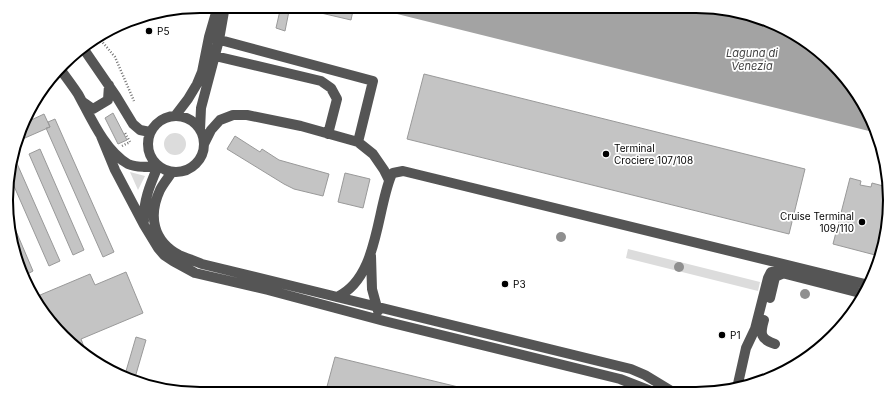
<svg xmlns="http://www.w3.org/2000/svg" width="896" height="400" viewBox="0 0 896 400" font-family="Inter,sans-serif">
<rect width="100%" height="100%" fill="#fff"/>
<path fill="#dcdcdc" d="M164 144a11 11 0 1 1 22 0a11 11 0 1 1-22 0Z
M130 172 145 176 138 190Z
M628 249 760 282 758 291 626 258Z"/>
<path fill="#a3a3a3" d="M390 6H696L770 21 833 63 875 126 877 133 389 12Z"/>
<path fill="#c4c4c4" stroke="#999" d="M281 6H290L285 31 276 28Z
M291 6H354L351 20Z
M424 74 805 169 789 234 407 139Z
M113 113 127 140 118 144 105 118Z
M44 114 50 127 18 141 27 116 29 121Z
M55 119 114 252 103 257 46 128 50 127 48 122Z
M235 136 260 152 262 149 279 160 329 174 323 196 294 189 284 184 227 149Z
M40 149 84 250 73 255 29 154Z
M15 159 60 261 49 266 10 177V162Z
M345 173 370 179 363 208 338 202Z
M850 178 861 181 860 185 871 187 872 183 887 187 890 200 879 256 833 244Z
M10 217 33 271 24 276 10 238Z
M126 272 143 313 81 339 84 347 78 350 72 346 33 298 90 274 95 285Z
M136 337 146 340 134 381 124 378Z
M335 357 483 393 325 394Z"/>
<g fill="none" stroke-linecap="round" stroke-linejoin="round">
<path stroke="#777" stroke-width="2.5" stroke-dasharray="1 2" stroke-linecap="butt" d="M99 38 115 57 134 101
M122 146 130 142 125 133"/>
<path stroke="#555" stroke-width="10" d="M209 37 373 81 358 142
M83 48 116 96 133 124 140 130 150 132
M215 56 321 81 331 88 337 99 328 134
M60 69C66 77 72 85 78 94 90 116 105 151 128 164 137 168 148 167 158 166
M83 102 93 109 108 100 109 85
M148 144a28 28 0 1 1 56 0a28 28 0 1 1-56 0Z
M175 116 188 99 197 84 202 72 209 37 218 6
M200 130 201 108 219 40 225 6
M101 136 115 170 144 225 158 248 164 255 173 261 195 273 268 290 384 321 620 379 656 393
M204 144 211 130 220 120 233 115H247L301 126 358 142 373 154 384 170 389 180
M172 172C168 178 163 184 160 190 148 216 153 241 179 255 186 258 195 261 202 264L631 369 645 375 673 392
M144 221C143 201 150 185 158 166
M371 256 372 289 378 311
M337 297C378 278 376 213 391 176L393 173 403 171 869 285
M770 298 775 277 782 274
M764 320C760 334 760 339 775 344
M737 388 746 348 755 329 768 278 771 272H778L864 294"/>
</g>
<g fill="#8f8f8f">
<circle cx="561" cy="237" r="5"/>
<circle cx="679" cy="267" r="5"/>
<circle cx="805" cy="294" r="5"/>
</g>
<g fill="#000" stroke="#fff" stroke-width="1.5">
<circle cx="149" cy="31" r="4"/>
<circle cx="606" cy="154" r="4"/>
<circle cx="862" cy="222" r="4"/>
<circle cx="505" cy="284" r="4"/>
<circle cx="722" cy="335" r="4"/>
</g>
<g text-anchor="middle" stroke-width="3.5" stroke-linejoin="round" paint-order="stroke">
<g font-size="10" fill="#000" stroke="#fff" text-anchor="start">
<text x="157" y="35">P5</text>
<text x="614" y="152">Terminal<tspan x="614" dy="12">Crociere 107/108</tspan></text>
<text x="854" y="220" text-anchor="end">Cruise Terminal<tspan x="854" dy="12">109/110</tspan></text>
<text x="513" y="288">P3</text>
<text x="730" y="339">P1</text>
</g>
<g font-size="11" font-style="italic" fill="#444" stroke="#fff">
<text x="752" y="57">Laguna di<tspan x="752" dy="13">Venezia</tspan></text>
</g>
</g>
<path d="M0 0H896V400H0ZM200 13H696A187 187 0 0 1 883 200V200A187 187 0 0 1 696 387H200A187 187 0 0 1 13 200V200A187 187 0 0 1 200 13Z" fill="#fff" fill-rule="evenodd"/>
<path fill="none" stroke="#000" stroke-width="2" d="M200 13H696A187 187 0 0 1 883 200V200A187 187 0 0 1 696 387H200A187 187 0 0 1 13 200V200A187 187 0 0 1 200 13Z"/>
</svg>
